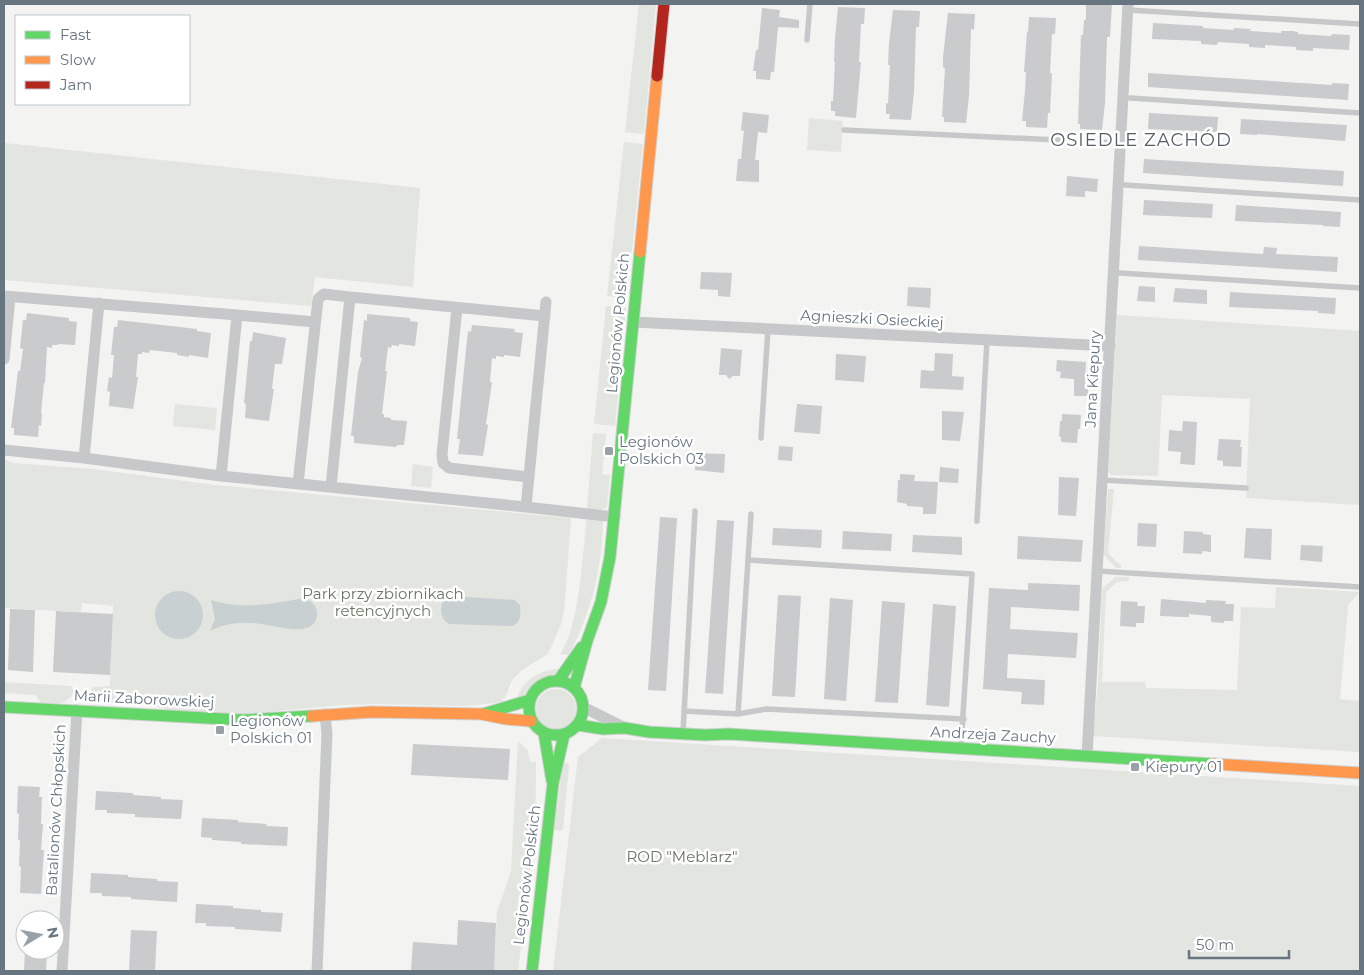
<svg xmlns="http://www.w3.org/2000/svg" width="1364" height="975" viewBox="0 0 1364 975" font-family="Montserrat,sans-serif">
<rect width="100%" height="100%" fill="#f3f3f2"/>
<path fill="#e3e5e0" d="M639 4H656L644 134 625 132Z
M809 118 843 121 841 152 807 150Z
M624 142 643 144 627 298 607 296Z
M5 143 420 188 413 287 315 277 311 306 4 280Z
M606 306 626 308 615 426 594 424Z
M1117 315 1360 331V505L1246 498 1250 399 1162 395 1158 476 1112 475 1108 472Z
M175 404 217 408 215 430 173 426Z
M593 433 606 434 602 474 610 475 607 507 602 510 587 509Z
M4 459 13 463 93 469 215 485 571 518 564 612 560 627 548 654 522 670 516 676 511 682 505 698H502L503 702 468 706 378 704 342 705 244 714 170 710 146 704 95 702C89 699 90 692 93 687L110 686 113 606 82 603 81 612 4 608Z
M413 464 433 467 431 488 411 486Z
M1108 489H1114L1108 553 1119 564 1121 565V568H1116L1103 554Z
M587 519 602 521 603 522C601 574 592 609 569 655L560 654C580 626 582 555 587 519Z
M1115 577H1129V581L1117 582 1106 592 1102 682H1145L1146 688 1237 690 1241 607 1275 608 1276 587 1360 592 1348 605 1340 699 1360 701V752L1093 736 1098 683 1102 589Z
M555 669H561L553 676 537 682 527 693 517 699C521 682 538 671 555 669Z
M4 682 71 686 74 691C68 706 54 704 40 702L36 695 4 693Z
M536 709a20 20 0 1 1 40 0a20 20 0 1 1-40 0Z
M602 738 1360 786V971H553L578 757Z
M518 741 528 751 530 762H536C537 832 526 902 518 971H494L497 912 511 871Z
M563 763H568L569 767 563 829 561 831 554 830Z"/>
<path fill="#c9d0d2" d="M155 615a24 24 0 1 1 48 0a24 24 0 1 1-48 0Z
M451 596 515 600 520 605C521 614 521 623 512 626L449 624C440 619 439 607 444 599Z
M299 599C302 599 305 599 307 600 319 603 321 622 309 627 297 632 280 627 267 625 247 621 228 622 210 631L215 619 211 600C242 610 269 604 299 599Z"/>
<path fill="#cacbcc" d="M1086 4H1112L1110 37H1107L1105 103 1102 130 1080 129V124H1078L1081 35H1083L1084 20H1086Z
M838 7 865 8 864 24H861L859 62H861L856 118 835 116V111H831V101H833L835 62H834L835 38Z
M762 8 780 10 779 17 799 20V28L778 27 774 72H771L770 80 756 79V71H753L756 50H758Z
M893 10 920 11 919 27H916L914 92 911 120 889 119 890 114H886V103L888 104 890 65H888L889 43Z
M948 13 975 14 974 30 971 29 969 96 966 123 944 122V117H942L945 68 943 67V57Z
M1029 17 1056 18 1055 34H1052L1050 73H1052L1050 113H1048L1047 128 1026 127V121H1022L1025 91 1026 72H1024L1027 32H1028Z
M1153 23 1203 26V28L1234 30V28L1251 29 1250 31 1281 33V31H1293L1298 32V34L1331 36 1332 34 1350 35 1349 50 1313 48V51L1296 50V47L1265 45V48L1249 47V44L1218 42 1217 45 1201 44V41L1152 39Z
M1148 73 1332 85V83L1349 84 1348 100 1148 87Z
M743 112 769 115 767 133 758 132 755 160H759V182L736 181 738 159H741L744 131 741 130Z
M1149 113 1218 117 1217 132 1148 129Z
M1241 119 1347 125 1345 141 1257 134V135L1240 134Z
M1144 159 1344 171 1343 186 1143 173Z
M1067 176 1098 179 1097 192 1085 191V197L1066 196Z
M1144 200 1213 204 1212 218 1143 215Z
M1236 205 1341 212 1340 227 1323 226V225L1235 221Z
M1139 246 1263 254 1264 247 1277 248 1276 254 1338 257 1337 272 1138 260Z
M701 272 732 273 730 297 718 296V290L700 289Z
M1139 286 1155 287V302L1137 301Z
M908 287 931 288 930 308 907 306Z
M1175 288 1207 290V304L1173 302Z
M1230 292 1336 298 1335 314 1318 313V311L1229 307Z
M27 313 69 318V321L77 322 75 345 58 344V345H52V348L47 347 45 383H44L41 413H42L41 426 39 425 38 437 14 435V428H11L18 371H20L23 349 20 348 23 320H26Z
M367 314 410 318V321L418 322 415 346 399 344V346L392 345 391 348 388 347 385 371H387L382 414H384V417L391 418V420L407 421 404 445H397L396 447 354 443V436H351L358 372 362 358 360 357 364 320 367 321Z
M118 320 197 329V331L211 333 208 358 189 355V357L177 355V353L150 350 149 353 142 352V354H138L136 377H138L133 409 109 406 110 392 107 391 109 377 112 378 114 355H111L114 327H117Z
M472 325 515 329 514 332 523 333 520 357 504 355V357L496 356V359L492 358 490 382H492L486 424 488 425 483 456 458 454 460 439H457L466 350 468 331 471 332Z
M253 332 286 338 282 364H275L272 389H274L269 421 245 418 246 404 244 403 250 341H252Z
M721 348 742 350 740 376H733L729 379 726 375H719Z
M935 353 953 354 952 376 964 377 963 390 920 388 921 370 934 371Z
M836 354 866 356 864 382 835 380Z
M1057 360 1086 362 1085 383H1088V396H1074V379L1060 378 1061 372 1056 371Z
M797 404 822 406 820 434 794 432Z
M942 411 964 412 960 441 942 440Z
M1062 414 1081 415 1080 429H1078L1077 443 1061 442V437H1059L1060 421H1062Z
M1183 421 1197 422 1195 465 1180 464 1181 452 1168 451 1169 430 1182 431Z
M1219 439 1241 440 1240 447H1242L1241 467 1223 466V461L1217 460Z
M779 446 793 447 792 461 778 460Z
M696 453 725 454 724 473 695 470Z
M940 467 959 469 958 483 939 482Z
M900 474 915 475 914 481 938 482 936 514H923V507L907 506V504L897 502 898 480H900Z
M1059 477 1079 478 1076 516 1058 515Z
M660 517 677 518 666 691 648 690Z
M717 520 734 521 723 694 705 693Z
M1138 523 1157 524 1156 547 1137 546Z
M773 528 822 530 821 548 772 545Z
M1246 528 1272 529 1271 560 1244 558Z
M843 531 892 534 891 551 842 549Z
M1184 531 1203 532V534L1211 535V552L1202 551V554L1183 553Z
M913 535 962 537V555L912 552Z
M1018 536 1083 540 1081 562 1017 559Z
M1301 545 1323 546 1322 562 1300 560Z
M1028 583 1080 585 1079 611 1011 607 1010 629 1078 633 1076 658 1008 654 1007 678 1045 680 1044 705 1021 704 1022 692 983 689 989 588 1028 590Z
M778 595 801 596 795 697 772 696Z
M830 598 853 600 846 701 824 699Z
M1161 599 1206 603V600L1226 601 1225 604H1234L1233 621H1224V623L1211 622V616L1189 614V617H1183L1160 616Z
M882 601 905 603 898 703 875 702Z
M1121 601 1138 602 1137 606H1145L1144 623H1136V627L1120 626Z
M933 604 956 606 949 707 926 705Z
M10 609 35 610 33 672 8 670Z
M56 611 113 614 110 675 53 672Z
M413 744 510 749 508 780 411 775Z
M18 786 40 787 39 797H42L41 824H43L41 850H44L41 894 20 893 21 867 19 866 20 840H18L19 814 17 813Z
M96 791 133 793V795L161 797V799L183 800 181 819 135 817V814L107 813V810H95Z
M202 818 238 820V822L267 824 266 826 288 827 287 846 241 844V842L212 840V838L201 837Z
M91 873 128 875V877L157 879V881L178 882 177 902 131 899V897L102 896V893H90Z
M196 904 233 906V908L261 910V912L283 913 281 932 235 929V927L206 926V923H195Z
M458 920 496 923 494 971H411L413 942 457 945Z
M131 930 157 931 155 971H129Z
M25 950H47L46 971H24Z"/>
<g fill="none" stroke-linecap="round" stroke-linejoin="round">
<defs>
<path id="fast" d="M529 708a27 27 0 1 1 54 0a27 27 0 1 1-54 0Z
M558 681 582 647
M574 688 587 641 601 602 610 557 640 252
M4 707 243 720 312 716
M483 714 530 700
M578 725 603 729 625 728 649 732 705 735 729 734 1214 764
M544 733 552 781
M532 971 553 783 564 735"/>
<path id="slow" d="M640 252 657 76
M312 716 372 712 481 714 506 719 531 721
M1214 764 1360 773"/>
<path id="jam" d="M657 76 664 4"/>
</defs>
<use href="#fast" stroke="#d0d0d0" stroke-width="13"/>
<use href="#slow" stroke="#d0d0d0" stroke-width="13"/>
<use href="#jam" stroke="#d0d0d0" stroke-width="13"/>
<path stroke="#c7c8c9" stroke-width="5.5" d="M1128 10 1359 24
M807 40 810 4
M1130 98 1360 113
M844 130 1121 143
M1125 185 1360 200
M1119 273 1360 288
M761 438 768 328
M1102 480 1246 488
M977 521 987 340
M748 560 972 574 961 746
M1097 571 1360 587
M684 711 738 714 766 709 964 719
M738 714 751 514
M683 733 695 511"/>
<path stroke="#c7c8c9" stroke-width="11" d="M4 296 237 315
M546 302 526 507 615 517
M457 308 442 454 443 463 449 468 529 477
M633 322 1110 346
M4 359 10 297
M4 450 84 458 99 303
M84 458 221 476 526 507
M221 476 237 315 315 322
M298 484 318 299 324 294 350 297
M331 487 350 297 545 316
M583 707 625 728
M1087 756 1128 4
M62 971 77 710
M317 971 327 734 325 714"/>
<use href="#fast" stroke="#63d668" stroke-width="11"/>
<use href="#slow" stroke="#ff974d" stroke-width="11"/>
<use href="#jam" stroke="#b3261e" stroke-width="11"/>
</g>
<g fill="#97a1a7" stroke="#fff" stroke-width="2">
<rect x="604" y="446" width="10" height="10" rx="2.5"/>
<rect x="215" y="725" width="10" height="10" rx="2.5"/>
<rect x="1130" y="762" width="10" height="10" rx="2.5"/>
</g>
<g text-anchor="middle" stroke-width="5" stroke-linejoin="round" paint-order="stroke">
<g font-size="15" fill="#66757f" stroke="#fff">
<text transform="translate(872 319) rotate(3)" y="5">Agnieszki Osieckiej</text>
<text transform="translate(618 323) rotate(-85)" y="5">Legionów Polskich</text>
<text transform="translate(1093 379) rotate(-87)" y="5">Jana Kiepury</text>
<text transform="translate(144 699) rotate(3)" y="5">Marii Zaborowskiej</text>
<text transform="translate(993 735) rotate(3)" y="5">Andrzeja Zauchy</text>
<text transform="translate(56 810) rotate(-87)" y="5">Batalionów Chłopskich</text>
<text transform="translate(527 875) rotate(-83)" y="5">Legionów Polskich</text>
</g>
<g font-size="15" fill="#66757f" stroke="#fff" text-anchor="start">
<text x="619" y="447">Legionów<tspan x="619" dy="17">Polskich 03</tspan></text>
<text x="230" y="726">Legionów<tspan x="230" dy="17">Polskich 01</tspan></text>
<text x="1145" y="772">Kiepury 01</text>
</g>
<g font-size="15" fill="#697764" stroke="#fff">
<text x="383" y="599">Park przy zbiornikach<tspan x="383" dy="17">retencyjnych</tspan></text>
<text x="682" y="862">ROD "Meblarz"</text>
</g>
<g font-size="18" letter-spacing="1" fill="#535e65" stroke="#fff">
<text x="1141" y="146">OSIEDLE ZACHÓD</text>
</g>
</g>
<rect width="1364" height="975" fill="none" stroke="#66757f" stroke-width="10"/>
<rect x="15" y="15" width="175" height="90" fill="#ffffff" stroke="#c2c8cc"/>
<rect x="25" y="31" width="25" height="8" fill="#63d668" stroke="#c2c8cc"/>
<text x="60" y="40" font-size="15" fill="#66757f">Fast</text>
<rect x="25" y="56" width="25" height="8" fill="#ff974d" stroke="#c2c8cc"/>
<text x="60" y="65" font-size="15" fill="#66757f">Slow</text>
<rect x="25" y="81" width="25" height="8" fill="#b3261e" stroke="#c2c8cc"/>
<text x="60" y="90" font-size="15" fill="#66757f">Jam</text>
<g transform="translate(40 935) rotate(80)"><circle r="24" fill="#ffffff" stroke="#c2c8cc"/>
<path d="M0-4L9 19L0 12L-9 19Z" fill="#97a1a7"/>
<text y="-8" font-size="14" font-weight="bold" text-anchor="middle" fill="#66757f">N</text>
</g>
<path d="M1189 950v8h100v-8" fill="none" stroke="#66757f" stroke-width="2.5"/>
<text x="1196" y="950" font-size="15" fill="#66757f" stroke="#ffffff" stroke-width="4" paint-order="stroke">50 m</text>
</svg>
